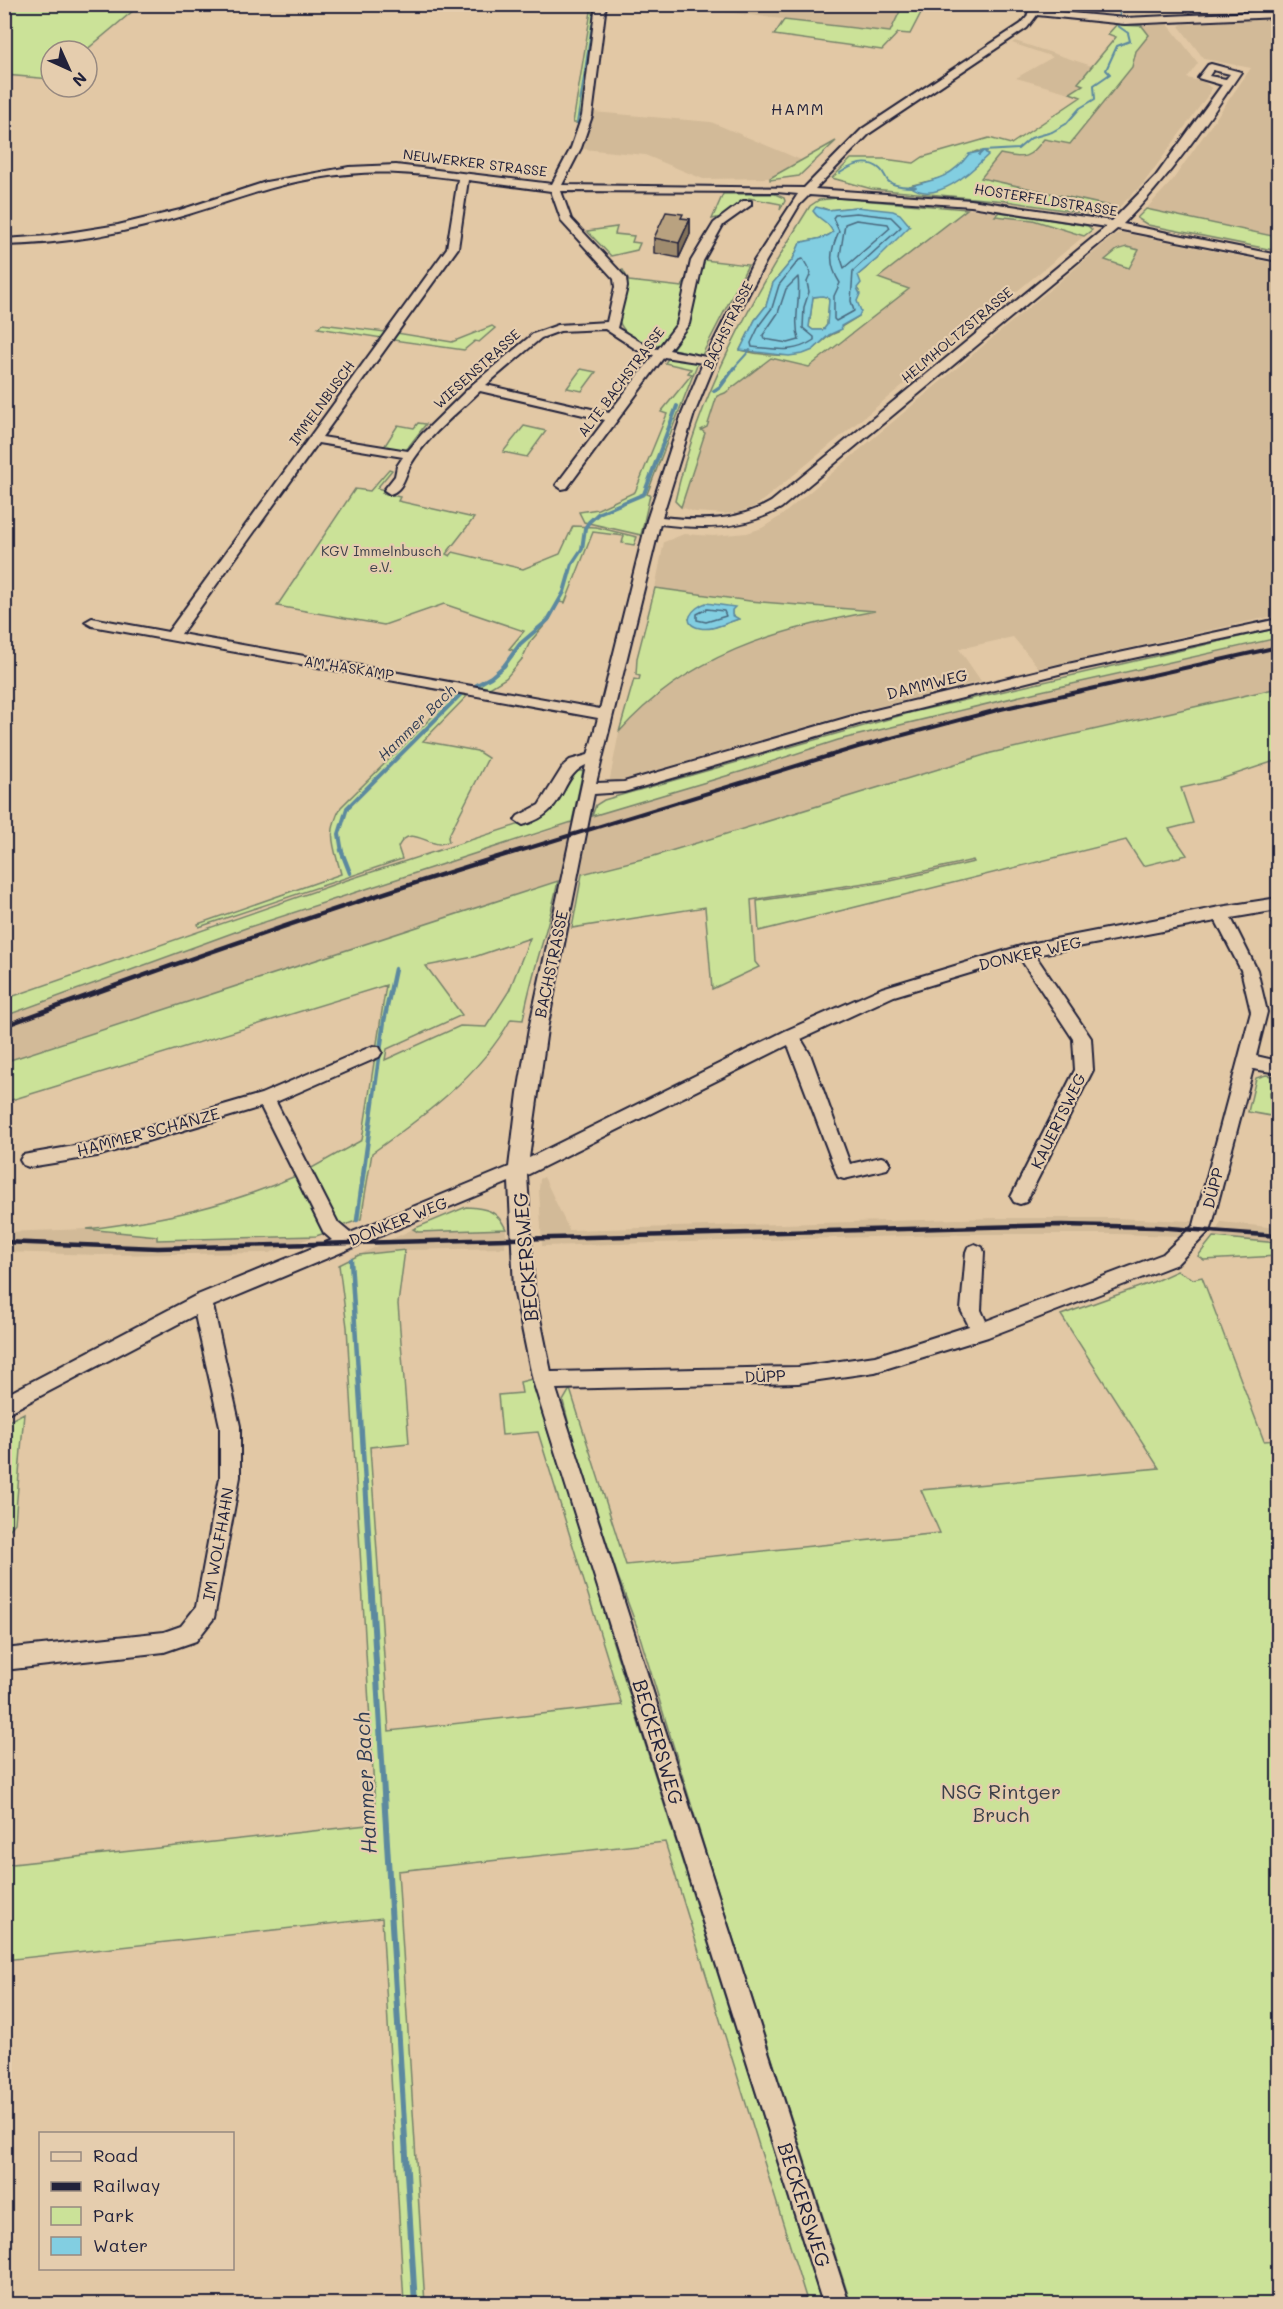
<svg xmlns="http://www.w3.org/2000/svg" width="1283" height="2309" viewBox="0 0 1283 2309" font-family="Mali,sans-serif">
<rect width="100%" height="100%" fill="#e2c8a5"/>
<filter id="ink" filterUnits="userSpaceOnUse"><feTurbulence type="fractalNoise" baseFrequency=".0167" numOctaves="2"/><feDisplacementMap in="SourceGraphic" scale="12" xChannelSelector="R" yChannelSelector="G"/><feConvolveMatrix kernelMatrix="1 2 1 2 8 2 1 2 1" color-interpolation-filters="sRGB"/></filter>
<g filter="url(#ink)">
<path fill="#d2ba98" d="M659 4 903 5 890 32Z
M1278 18V232L1275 231 1272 236 1146 209 1172 181 1251 68 1204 59 1179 26 1183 24Z
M1168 24 1198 63 1187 78 1204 82 1211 88V91L1143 184 1118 208 980 178 1000 154 1020 158 1044 139 1070 144 1132 67 1136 51 1149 35 1142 26Z
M1015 41 1092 66 1078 82 1084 85 1070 93 1016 78 1053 57 1012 43Z
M593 112 711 122 801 160 770 178 703 179 645 155 583 149Z
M967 209 999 212 996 216 1033 220 1084 236 756 506 737 513 725 514 695 512 681 507 705 434 700 430 707 427 717 396 725 393 771 358 909 289 877 278Z
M1123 233 1278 264V547L1274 552 1278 557V615L1039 668 1013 637 959 649 981 681 857 712 609 784 619 732 649 702 686 673 738 648 785 630 872 611 750 601 655 588 664 542 684 534 713 536 747 533 762 528 781 516 1116 234Z
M1278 638V688L991 753 654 856 601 868 5 1062V1016L186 949 350 893 552 830 551 828 743 771 838 740 1041 691Z
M544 1177 569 1230 995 1218H1111L1193 1221 1182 1236 1115 1234H979L542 1246 539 1189 540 1179Z
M1221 1222 1278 1228V1243L1213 1237Z
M87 1229 157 1236V1240L316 1236 269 1253 98 1255 5 1252V1232Z
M413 1229 418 1232 506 1229 505 1248 405 1250 359 1255Z"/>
<path fill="#cbe298" stroke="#76826a" stroke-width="1.5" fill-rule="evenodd" d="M4 5 5 4 140 5 85 51H51V79L5 75Z
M592 5H598L581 123H573Z
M903 5H925L910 34 898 33 882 50 774 35 784 20 890 32Z
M1118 23H1123L1122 25 1142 26 1149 35 1136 51 1132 67 1070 144 1044 139C1028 159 1026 159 1000 154L981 178 1118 208C1110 214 1105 215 1096 215L1006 201 872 189 832 178 851 159H884L914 163 923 157 989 138 1011 144 1081 97 1070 93 1083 85 1078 83 1116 37 1108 34ZM977 151 986 152 931 191 910 186C925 181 942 180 956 170 965 164 966 154 977 151Z
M836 141 799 176 770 180V178Z
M723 194H775L784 198 785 201 780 210 781 204 749 198 722 217 712 219Z
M837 198 967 209 878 278 909 289 809 367 771 358 725 393 717 396 707 427 701 430 705 433 681 507 675 501C699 393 752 299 810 206L819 200ZM856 207 877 259 858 275 856 288 859 291 857 301 859 316 841 327 838 332C827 335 823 342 815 348 799 360 759 355 740 350L755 320 766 306 773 283 793 259 800 243C810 239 825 240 833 232L823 208 828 210Z
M1146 209 1272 236 1275 231 1278 232V251L1148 225 1137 218Z
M999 212 1077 224 1088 226 1092 230 1084 236 1033 220 995 216Z
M617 227 615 234 634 236 632 242 640 243 637 250 611 256 587 231Z
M1127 247 1139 250 1129 268 1105 260 1117 250Z
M704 260 748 265 702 355 672 349C693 323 697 292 704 260Z
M691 266C685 287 680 327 665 342 659 348 651 346 644 343 608 330 618 303 618 272L623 270 629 281 682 287Z
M822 296 827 297 829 300 827 325 823 330H813L809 327 813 297Z
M322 324 386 332 382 338 318 328Z
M492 326 495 328 479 342 475 341 464 350 393 340 397 333 452 342Z
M669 357 698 362 647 494 650 495 641 535 584 522 579 512 598 509 635 492 667 414 661 412 692 374 688 373 691 369 665 363Z
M581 369 596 372 582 391 567 388Z
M418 423 426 424 406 450 384 447 398 425 414 428Z
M524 426 546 431 527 457 503 452Z
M389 469 392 470 377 488 384 490 382 493 400 497 398 501 474 518 446 554 450 556 453 552 523 569 560 554 573 526 596 527 637 537 634 545 622 543 624 536 593 532 565 603 559 602 550 619 530 642 522 659 506 678 488 689 474 686C491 679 504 667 515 651L509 649 524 631 444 604 384 625 277 606 355 489 370 491Z
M655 588 750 601 875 611C777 629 687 655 619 732L634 679 639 680 640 676 636 675 637 658ZM732 610V616L738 619C723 624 701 637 689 619Z
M1278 628V638L1041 691 838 740 743 771 592 816 596 805 604 800 913 712Z
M1278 688V760L1218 780 1181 788 1193 823 1169 829 1187 855 1143 866 1126 840 759 931 757 901 886 882 974 862 973 860 885 880 751 900 755 962 759 967 712 989 705 907 572 928 582 874 654 856 991 753Z
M455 694 467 696 423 741 477 751 488 758 448 837 449 842C445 842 442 844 439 844 424 843 409 825 398 847L402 859 199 927 198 924 341 874C334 846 326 834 341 807Z
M578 771H583L572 822 246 928 5 1016V999L344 881 542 817C559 807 561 782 578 771Z
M558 881C549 928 531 973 523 1020L511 1019C479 1076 424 1116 372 1153L361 1219 337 1228 308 1170 362 1140 386 985 5 1102 4 1062ZM530 938 509 991 486 1027 460 1026 385 1060 387 1049 462 1015 426 966 474 957Z
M1266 1075 1278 1077V1093L1270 1092 1271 1116 1248 1112 1256 1078Z
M298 1175 325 1233 316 1236 157 1240V1236L87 1229C164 1220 227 1206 298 1175Z
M466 1207C486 1208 497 1210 506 1229L418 1232 413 1229Z
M1213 1237 1278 1243V1256L1204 1260 1198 1256Z
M405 1250 398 1304 409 1443 370 1447 389 1731 622 1705 538 1432 502 1435 498 1395 522 1393 520 1382 532 1379C556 1464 588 1547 610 1633L822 2304H808L665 1842 398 1871 425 2304H404L382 1918 5 1960 4 1865 376 1824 347 1327 339 1265 359 1255Z
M1177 1271 1193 1279 1202 1277 1264 1441 1278 1440V2304H851L710 1866 637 1627 617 1574 570 1429 563 1401 570 1389 626 1565 940 1533 921 1490 1159 1468 1061 1315 1153 1282Z
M24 1413 15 1523 5 1535V1423Z"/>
<path fill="#82cee1" stroke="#5c899f" stroke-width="1.5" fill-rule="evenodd" d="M984 151 988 155C971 172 935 206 910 186 936 180 952 177 969 154Z
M816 207 828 210 856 207 893 211 900 214 910 226 877 259 858 275 861 283 857 288 860 294 857 301 861 311 859 316 841 326 842 329 829 335 813 350 803 354 789 356 740 350 755 320 766 306 773 283 793 259 800 243C810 239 825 240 833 232 826 218 819 221 813 211ZM822 296 827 297 829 300 827 325 823 330H813L809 327 813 297Z
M706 603 735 607 732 610V615L739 619C728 622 712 631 700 628 679 624 693 607 706 603Z"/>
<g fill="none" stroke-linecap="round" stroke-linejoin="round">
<path stroke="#48677d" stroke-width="1.5" d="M856 213 891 217 901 227 853 271 851 301 854 311 836 321 834 319V296L840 283C828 264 830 251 839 231L833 218 835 215Z
M856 220 888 224 890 228 844 268 840 256 845 224Z
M803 259 811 273 807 282 809 292 804 307 803 328 814 337V340C793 354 776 349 752 347L751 343 760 324 772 308 779 285 799 260Z
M798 277C801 299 793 319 799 340L788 343 764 339 763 335 778 313 786 289Z
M707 609 724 611 726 616 706 622 697 620V614Z"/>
<path stroke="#5c899f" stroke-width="2" d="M593 20 595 4
M577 123 592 25
M979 155 983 151 1018 149 1031 138 1052 132 1066 124 1080 108 1095 99 1094 85 1110 74 1106 70 1117 46 1130 41 1128 33 1118 26 1121 18 1117 4
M840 173C852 165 867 158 880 169 884 172 885 177 888 181 894 187 908 187 916 187
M733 369 750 350"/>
<path stroke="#5c899f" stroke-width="4" d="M714 391 720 387 734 368
M342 852 339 834 347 808 461 694 491 677 504 666 520 644 548 620 564 592 572 564 582 549 585 528 589 522 599 513 644 494 677 406"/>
<path stroke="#5c899f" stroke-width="4.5" d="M341 850 350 873
M357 1220 384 1021 395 969
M351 1260 365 1483"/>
<path stroke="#5c899f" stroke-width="6" d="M365 1481 415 2304"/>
<defs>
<path id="minor" d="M596 4H606L592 116 581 148 562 185 804 188 862 129 1021 24 1027 17 1031 4H1040L1039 10 1125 18 1278 11V17L1125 24 1037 15 1027 28 870 133 815 189 971 200 1112 221 1156 176 1222 85 1198 78 1208 65 1211 64 1241 72C1205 125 1169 178 1123 224L1278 255V261L1117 229 781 508C742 530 702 529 660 524L596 783 624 782 863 713 1063 665 1278 619V627L1063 673 866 722 624 792 594 794 547 1029 529 1158 785 1031 882 988 1024 945 1220 907 1278 898V910L1231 918 1257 970 1267 1012 1256 1056 1278 1061V1073L1253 1069 1211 1229 1177 1264 988 1337 875 1372 798 1383 556 1389 849 2304H823L533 1381 514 1289 509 1182 213 1306 240 1426V1477L214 1618 196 1641 164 1652 4 1670V1649L164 1632 181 1626 196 1607 220 1477V1426L195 1315 4 1415V1396L195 1296 332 1240 324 1233 261 1107 97 1156 29 1167 23 1165 20 1160 23 1155 97 1142 261 1094 373 1046 379 1047 382 1052 379 1057 276 1102 338 1223 350 1233 509 1167 518 1093 529 1029 586 765C558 777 569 812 523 825L515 820 518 816 539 805 564 765 570 760 588 755 598 718 92 626 85 622 92 618 168 632 447 248 458 179C406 172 369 169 317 178 272 185 232 201 189 214 129 232 67 244 4 245V239L49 236 118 225 180 210 266 182 349 167 396 165 552 184 571 148 582 116ZM1213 70 1230 74 1226 79 1209 76ZM468 180 551 191 562 222 614 279 615 287 607 322 558 325 533 334 473 384 422 434 408 451 322 437 458 248ZM561 191 777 192 798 194 754 261 706 357 669 350 689 324 703 261 723 225 751 205V201H743L714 223 691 261 677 324 658 349 649 347 617 328 627 287 626 278 571 219ZM809 195 971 206 1106 227 771 502C736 522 701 521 662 517L694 414 724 341 766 261 800 204ZM605 329 642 353 654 355 609 413 486 385 541 338 560 331ZM664 357 703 363 682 414 647 520 600 709 181 634 318 443 403 457 397 466 395 476 384 490 390 494C404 490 405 474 411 464 428 436 456 414 480 391L605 420 556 485 562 489 567 488ZM1216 921 1241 970 1251 1012 1194 1225 1163 1254 986 1321 981 1310 984 1252 982 1247 975 1244 968 1247 966 1252 961 1310 969 1326 875 1356 798 1367 551 1372 534 1289 527 1175 788 1045 838 1177 844 1179 887 1169 890 1164 887 1159 881 1157 850 1164 810 1054 801 1039 894 996 1020 958 1073 1039 1075 1070 1011 1197 1014 1202 1020 1204 1026 1202 1093 1070 1091 1038 1035 955Z"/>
</defs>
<use href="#minor" stroke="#22223b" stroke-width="4"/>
<use href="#minor" fill="#e5cdae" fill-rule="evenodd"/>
<path stroke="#22223b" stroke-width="4" d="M516 852 858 747 1001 709 1278 647"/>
<path stroke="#22223b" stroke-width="4.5" d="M4 1026C175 963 347 903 521 850
M4 1242 158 1248 1062 1225 1156 1227 1278 1236"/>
</g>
<path fill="#9f8b6e" stroke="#22223b" stroke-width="1.5" d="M683 219H690V234L679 258 654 253V238Z"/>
<path fill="#82715a" stroke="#22223b" stroke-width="1.5" d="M690 219V234L679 258V243Z"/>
<path fill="#b9a280" stroke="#22223b" stroke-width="1.5" d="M666 212 683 214 681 218 690 219 679 243 654 238Z"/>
</g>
<g text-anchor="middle" stroke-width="4.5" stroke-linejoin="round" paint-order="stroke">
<g font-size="14" fill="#22223b" stroke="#e5cdae">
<text transform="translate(475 163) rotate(7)" y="5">NEUWERKER STRASSE</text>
<text transform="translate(1046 200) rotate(9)" y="5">HOSTERFELDSTRASSE</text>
<text transform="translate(728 325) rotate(-64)" y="5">BACHSTRASSE</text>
<text transform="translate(957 335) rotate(-40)" y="5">HELMHOLTZSTRASSE</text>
<text transform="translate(477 369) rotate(-42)" y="5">WIESENSTRASSE</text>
<text transform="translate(621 382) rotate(-53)" y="5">ALTE BACHSTRASSE</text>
<text transform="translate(322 403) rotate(-54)" y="5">IMMELNBUSCH</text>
<text transform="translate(349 668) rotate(9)" y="5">AM HASKAMP</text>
</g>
<g font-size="14" fill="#3b3f49" stroke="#e5cdae">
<text x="381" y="556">KGV Immelnbusch<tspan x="381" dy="16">e.V.</tspan></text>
</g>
<g font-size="15" font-style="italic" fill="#303c54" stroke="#e5cdae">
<text transform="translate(417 723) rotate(-44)" y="5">Hammer Bach</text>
</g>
<g font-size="16" letter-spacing="1.5" fill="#22223b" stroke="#e5cdae">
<text x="798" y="115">HAMM</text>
</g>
<g font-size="16" fill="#22223b" stroke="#e5cdae">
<text transform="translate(927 684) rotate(-14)" y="6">DAMMWEG</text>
<text transform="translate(1030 953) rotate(-13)" y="6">DONKER WEG</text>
<text transform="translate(551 964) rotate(-78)" y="6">BACHSTRASSE</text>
<text transform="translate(1058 1121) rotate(-64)" y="6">KAUERTSWEG</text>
<text transform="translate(148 1132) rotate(-15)" y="6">HAMMER SCHANZE</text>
<text transform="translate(1213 1188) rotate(-75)" y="6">DÜPP</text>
<text transform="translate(398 1221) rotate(-22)" y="6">DONKER WEG</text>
<text transform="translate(765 1376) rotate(-2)" y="6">DÜPP</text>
<text transform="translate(218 1544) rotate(-80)" y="6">IM WOLFHAHN</text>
</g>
<g font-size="20" fill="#22223b" stroke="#e5cdae">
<text transform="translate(526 1257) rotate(-95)" y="7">BECKERSWEG</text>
<text transform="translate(658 1742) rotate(73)" y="7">BECKERSWEG</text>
<text transform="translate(804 2205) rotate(72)" y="7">BECKERSWEG</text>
</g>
<g font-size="20" fill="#3b3f49" stroke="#e5cdae">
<text x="1001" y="1799">NSG Rintger<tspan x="1001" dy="23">Bruch</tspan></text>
</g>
<g font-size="21" font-style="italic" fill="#303c54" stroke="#e5cdae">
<text transform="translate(366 1783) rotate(-93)" y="7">Hammer Bach</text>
</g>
</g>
<rect width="1283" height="2309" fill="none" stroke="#e5cdae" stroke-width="24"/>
<rect x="12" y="12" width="1259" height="2285" fill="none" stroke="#22223b" stroke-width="2" filter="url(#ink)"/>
<rect x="39" y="2132" width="195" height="138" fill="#e5cdae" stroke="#978980" stroke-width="1.5"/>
<rect x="51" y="2152" width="30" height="9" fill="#e5cdae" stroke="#978980" stroke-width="1.5"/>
<text x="93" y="2162" font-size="18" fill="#22223b">Road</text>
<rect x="51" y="2182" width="30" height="9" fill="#22223b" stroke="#978980" stroke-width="1.5"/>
<text x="93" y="2192" font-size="18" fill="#22223b">Railway</text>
<rect x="51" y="2207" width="30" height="18" fill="#cbe298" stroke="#978980" stroke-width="1.5"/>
<text x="93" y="2222" font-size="18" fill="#22223b">Park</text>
<rect x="51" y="2237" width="30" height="18" fill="#82cee1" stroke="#978980" stroke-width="1.5"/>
<text x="93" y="2252" font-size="18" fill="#22223b">Water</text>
<g transform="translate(69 69) rotate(135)"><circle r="28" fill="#e5cdae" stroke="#978980" stroke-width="1.5"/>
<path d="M0-4.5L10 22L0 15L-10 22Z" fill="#22223b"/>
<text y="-9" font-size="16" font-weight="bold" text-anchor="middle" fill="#22223b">N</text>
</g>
</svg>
